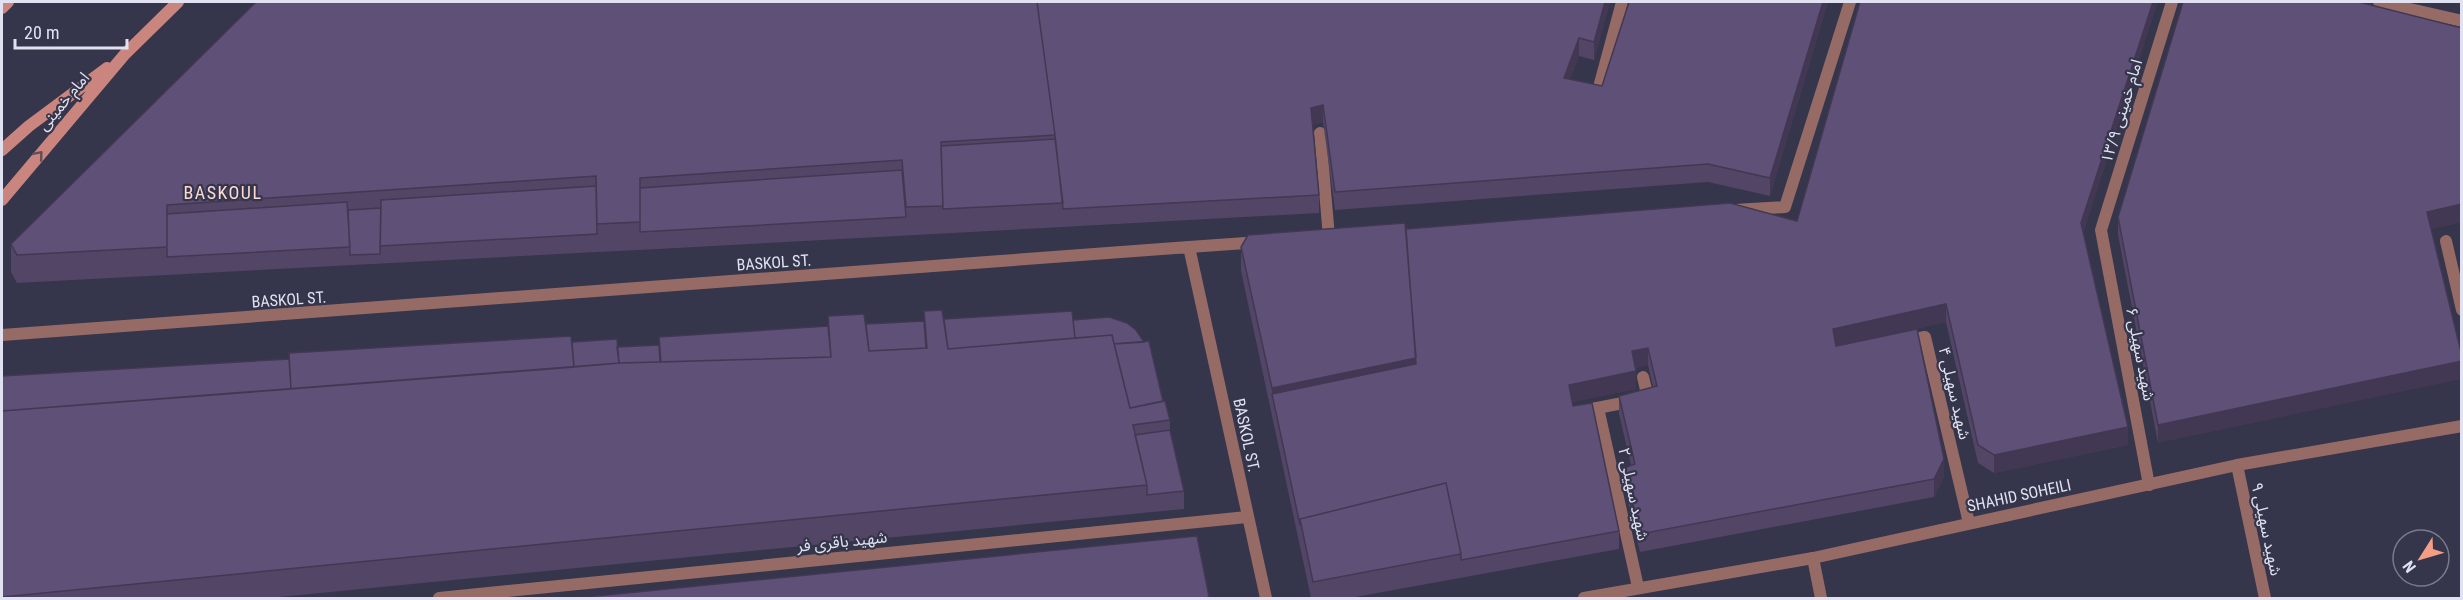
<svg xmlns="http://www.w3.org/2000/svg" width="2463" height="600" viewBox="0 0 2463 600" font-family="'Roboto Condensed','Noto Sans Arabic',sans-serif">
<rect width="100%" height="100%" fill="#35354b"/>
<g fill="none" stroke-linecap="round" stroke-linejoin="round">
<path stroke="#966b66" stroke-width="12" d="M2379 2 2462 21
M1599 87 1622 2
M1320 133 1329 237
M1735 210 1785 207 1850 2
M2446 241 2462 310
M1189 247 1260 242
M1905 341 1925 337 1969 523
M1598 408 1638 587
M1592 409 1648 398 1643 377
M2237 465 2265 598
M2149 485 2101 230 2172 2
M1813 558 1821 598
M439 598 1247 517"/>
<path stroke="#966b66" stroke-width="12" d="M2 335 1189 247 1266 598
M1584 598 1813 558 2237 465 2462 426"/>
<path stroke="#ca867e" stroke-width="12" d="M2 8 8 2
M2 150 29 126 107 68
M2 200 125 54 178 2"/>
</g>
<path fill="#524566" d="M256 2H1610L1594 60 1579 56 1570 79 1602 86 1629 2H1828L1770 196 1708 182 1335 210 1323 122 1313 125 1319 195V213L640 250 597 252V250V252L17 283 11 272V244Z
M2462 28V222L2431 229 2158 443 2118 235V217Z
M1797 221 2083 234 2128 445 1994 473 1978 463 1946 322 1866 340 1944 477 1934 497 1640 552 1624 486V468L1631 465 1619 414V396L1653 387 1648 365 1635 368 1636 389 1572 402 1619 531V549L1350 598H1311L1241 271V247L1406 229Z
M924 311 944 319 1073 320 1163 401 1170 420V430L1184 491V509L269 598H2V376L572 342 617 347 659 345V337L828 326V316L866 324 924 321Z"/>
<path fill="#423853" d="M1605 2H1610L1594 60V42Z
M1823 2H1828L1770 196V178Z
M2153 2H2158L2081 241V223Z
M1579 38V56L1564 95V78Z
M1323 105V122L1311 126V108Z
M2462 204V222L2427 230V212Z
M1946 304V322L1833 347V329Z
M1648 348V365L1632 369V351Z
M1416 358V382L1272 394V388Z
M2462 361V379L2158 443V425Z
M1636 371V389L1569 403V385Z
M2128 427V445L1994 473V455Z
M1944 459V477L1934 497V479Z"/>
<path fill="#5f5077" stroke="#423853" stroke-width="1.5" d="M256 2H1037L1055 135 941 142 943 206 906 207 902 160 640 178V222L597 224 596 176 167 205V247L17 255 11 244Z
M1037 2H1605L1594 42 1579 38 1564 78 1602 86 1629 2H1823L1770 178 1708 164 1335 192 1323 105 1311 108 1319 195 1063 209 1055 135Z
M1860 2H2153L2081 223 2128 427 1994 455 1978 445 1946 304 1833 329 1836 346 1917 329 1944 459 1934 479 1640 534 1624 468 1635 464 1619 396 1657 386 1648 348 1632 351 1636 371 1569 385 1573 406 1592 403 1619 531 1461 560V554L1446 483 1300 519V525L1272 394 1416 364 1406 229 1730 203 1797 221Z
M2183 2H2359L2462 28V204L2427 212 2462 356V361L2158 425 2118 217Z
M1055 139 1063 203 943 209 941 146Z
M902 170 906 217 640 232V188Z
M596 186 597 234 380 246 381 200Z
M347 202 350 247 167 257V214Z
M381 208 380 254 350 255 348 210Z
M1405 223 1416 358 1272 388 1241 247 1248 235Z
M942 310 948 349 1112 335 1130 408 1165 401 1170 420 1133 425 1147 485 2 597V411L620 363 831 357 828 316 864 314 869 351 927 348 924 311Z
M1072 311 1075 338 948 349 944 319Z
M1109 317 1127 323 1136 330 1144 342 1114 344 1112 335 1075 338 1073 320Z
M924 321 926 348 869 351 866 324Z
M828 326 831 357 661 362 659 337Z
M571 336 574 367 291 389 289 353Z
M617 339 619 363 574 367 572 342Z
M1149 341 1163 401 1130 408 1114 344Z
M659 345 660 362 619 363 617 347Z
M289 359 291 389 2 411V376Z
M1170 430 1184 491 1147 495V485L1135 435Z
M1446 483 1461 554 1313 582 1300 519Z
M1197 536 1209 596 1207 598H577Z"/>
<defs><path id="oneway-chevron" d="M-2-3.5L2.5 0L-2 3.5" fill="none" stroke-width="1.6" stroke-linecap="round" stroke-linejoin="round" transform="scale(1.5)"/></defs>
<use stroke="#624d5a" href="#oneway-chevron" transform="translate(39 155) rotate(-50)"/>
<g text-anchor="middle" stroke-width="4.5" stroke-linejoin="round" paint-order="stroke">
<g font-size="16" fill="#e1e2f1" stroke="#35354b">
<text transform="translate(63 101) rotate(-50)" y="6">امام خمینی</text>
<text transform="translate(2121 111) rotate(-73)" y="6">امام خمینی ۱۳/۹</text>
<text transform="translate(774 262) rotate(-4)" y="6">BASKOL ST.</text>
<text transform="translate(289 299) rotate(-4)" y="6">BASKOL ST.</text>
<text transform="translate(2141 354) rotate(79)" y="6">شهید سهیلی ۶</text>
<text transform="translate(1955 393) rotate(77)" y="6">شهید سهیلی ۴</text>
<text transform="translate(1247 435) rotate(78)" y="6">BASKOL ST.</text>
<text transform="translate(1634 494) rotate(78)" y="6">شهید سهیلی ۲</text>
<text transform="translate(2019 495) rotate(-12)" y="6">SHAHID SOHEILI</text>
<text transform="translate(2267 529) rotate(78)" y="6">شهید سهیلی ۹</text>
<text transform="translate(842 541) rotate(-6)" y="6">شهید باقری فر</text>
</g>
<g font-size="18" letter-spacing="1.5" fill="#fcdad1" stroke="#35354b">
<text x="223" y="199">BASKOUL</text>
</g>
</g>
<rect width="2463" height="600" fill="none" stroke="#e1e2f1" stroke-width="6"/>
<g transform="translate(2421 558) rotate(233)"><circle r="28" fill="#35354b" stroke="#7a7a8d" stroke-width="1.5"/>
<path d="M0-4.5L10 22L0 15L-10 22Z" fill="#f49e86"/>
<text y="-9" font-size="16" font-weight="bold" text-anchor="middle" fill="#e1e2f1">N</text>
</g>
<path d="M15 39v9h112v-9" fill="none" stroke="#e1e2f1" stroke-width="3"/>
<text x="24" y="39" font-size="18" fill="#e1e2f1" stroke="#35354b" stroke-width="4.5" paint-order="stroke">20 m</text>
</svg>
